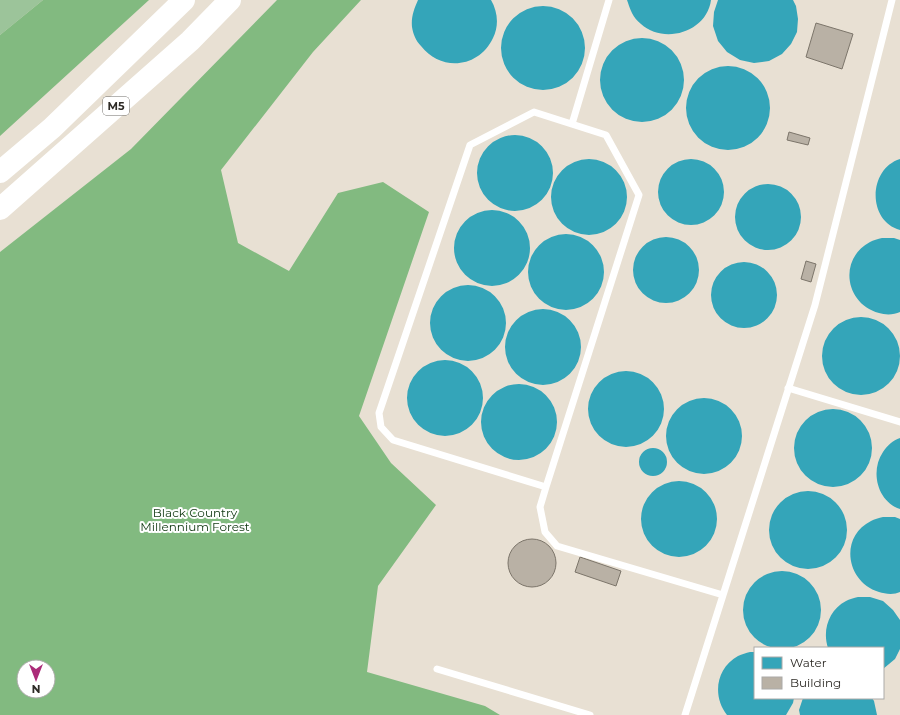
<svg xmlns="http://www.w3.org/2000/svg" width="900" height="715" viewBox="0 0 900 715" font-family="Montserrat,sans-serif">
<rect width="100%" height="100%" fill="#e8e0d3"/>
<path fill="#9cc49a" d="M0 0H43L0 35Z"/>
<path fill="#82ba80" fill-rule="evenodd" d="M43 0H149L0 136V35Z
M277 0H361L313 52 221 170 238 243 289 271 338 193 383 182 429 212 359 416 391 463 436 505 378 586 367 672 485 706 500 715H0V252L131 149ZM24 667H48V691H24Z"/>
<path fill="#34a5b9" d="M418 0H491C498 12 499 26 493 38 479 68 441 72 421 46 416 41 413 34 412 27 411 17 414 9 418 0Z
M627 0H711C707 32 664 45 641 24 633 18 630 9 627 0Z
M718 0H793L796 6 798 19 797 32 791 44 782 54 769 61 754 63 740 60 727 52 718 41 713 26 714 12Z
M501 48a42 42 0 1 1 84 0a42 42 0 1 1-84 0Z
M600 80a42 42 0 1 1 84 0a42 42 0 1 1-84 0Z
M686 108a42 42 0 1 1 84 0a42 42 0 1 1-84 0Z
M477 173a38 38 0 1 1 76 0a38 38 0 1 1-76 0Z
M551 197a38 38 0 1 1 76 0a38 38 0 1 1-76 0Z
M900 159V230C867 221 868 169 900 159Z
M658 192a33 33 0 1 1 66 0a33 33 0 1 1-66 0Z
M735 217a33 33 0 1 1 66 0a33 33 0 1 1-66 0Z
M454 248a38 38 0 1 1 76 0a38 38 0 1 1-76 0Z
M528 272a38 38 0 1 1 76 0a38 38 0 1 1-76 0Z
M633 270a33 33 0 1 1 66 0a33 33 0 1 1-66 0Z
M882 238H894L900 240V312C894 315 885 315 879 313 845 304 838 259 870 242 873 240 878 239 882 238Z
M711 295a33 33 0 1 1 66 0a33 33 0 1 1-66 0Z
M430 323a38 38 0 1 1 76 0a38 38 0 1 1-76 0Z
M505 347a38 38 0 1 1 76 0a38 38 0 1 1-76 0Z
M822 356a39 39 0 1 1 78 0a39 39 0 1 1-78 0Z
M407 398a38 38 0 1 1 76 0a38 38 0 1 1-76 0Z
M588 409a38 38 0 1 1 76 0a38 38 0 1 1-76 0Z
M481 422a38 38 0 1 1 76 0a38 38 0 1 1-76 0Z
M666 436a38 38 0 1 1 76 0a38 38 0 1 1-76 0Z
M794 448a39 39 0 1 1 78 0a39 39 0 1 1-78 0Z
M900 438V509C877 501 870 471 883 452 887 446 893 440 900 438Z
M639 462a14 14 0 1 1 28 0a14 14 0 1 1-28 0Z
M641 519a38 38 0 1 1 76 0a38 38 0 1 1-76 0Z
M769 530a39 39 0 1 1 78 0a39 39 0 1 1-78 0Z
M883 517H895L900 519V592C894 595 885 594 879 592 846 582 839 537 871 521 874 519 879 518 883 517Z
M743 610a39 39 0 1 1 78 0a39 39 0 1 1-78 0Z
M858 597H870L883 601 893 610 900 620V649L895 659 883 669V648H828C822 630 829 610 846 601 849 599 854 598 858 597Z
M750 652H755V698H794L793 703 786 715H727C712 696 716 668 738 656 742 654 746 653 750 652Z
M803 698H872L874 701 877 715H800L799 710Z"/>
<path fill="#b9b1a5" stroke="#7c756a" d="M816 23 853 34 842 69 806 57Z
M789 132 810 138 808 145 787 140Z
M806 261 816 264 811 282 801 279Z
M508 563a24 24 0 1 1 48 0a24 24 0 1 1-48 0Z
M580 557 621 571 616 586 575 572Z"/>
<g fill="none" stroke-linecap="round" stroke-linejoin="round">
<path stroke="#fff" stroke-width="7" d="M572 124 609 0
M788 388 900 422
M546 487 393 440 381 427 379 413 470 145 534 112 606 135 639 195 546 487 540 507 545 532 557 546 723 595
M437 669 590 715
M685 715 815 305 883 36 892 0"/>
<path stroke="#fff" stroke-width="22" d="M0 172 52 128 184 0
M0 209 190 41 230 0"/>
</g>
<g text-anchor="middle" stroke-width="4" stroke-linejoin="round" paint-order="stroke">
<rect fill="#fff" stroke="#6d6b67" stroke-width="1" x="103" y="97" width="26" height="18" rx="3"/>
<g font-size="11" font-weight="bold" fill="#2e2b26">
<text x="116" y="110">M5</text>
</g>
<g font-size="12" fill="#0f3710" stroke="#fff">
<text x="195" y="517">Black Country<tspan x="195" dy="14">Millennium Forest</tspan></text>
</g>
</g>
<rect x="754" y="647" width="130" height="52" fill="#ffffff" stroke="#abaaa8"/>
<rect x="762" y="657" width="20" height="12" fill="#34a5b9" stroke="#abaaa8"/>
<text x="790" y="667" font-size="12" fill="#2e2b26">Water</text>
<rect x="762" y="677" width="20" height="12" fill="#b9b1a5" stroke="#abaaa8"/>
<text x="790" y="687" font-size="12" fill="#2e2b26">Building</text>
<g transform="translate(36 679) rotate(180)"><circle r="19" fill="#ffffff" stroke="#abaaa8"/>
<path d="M0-3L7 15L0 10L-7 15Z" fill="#ac2b79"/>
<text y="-6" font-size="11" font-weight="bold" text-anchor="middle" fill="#2e2b26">N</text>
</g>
</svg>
